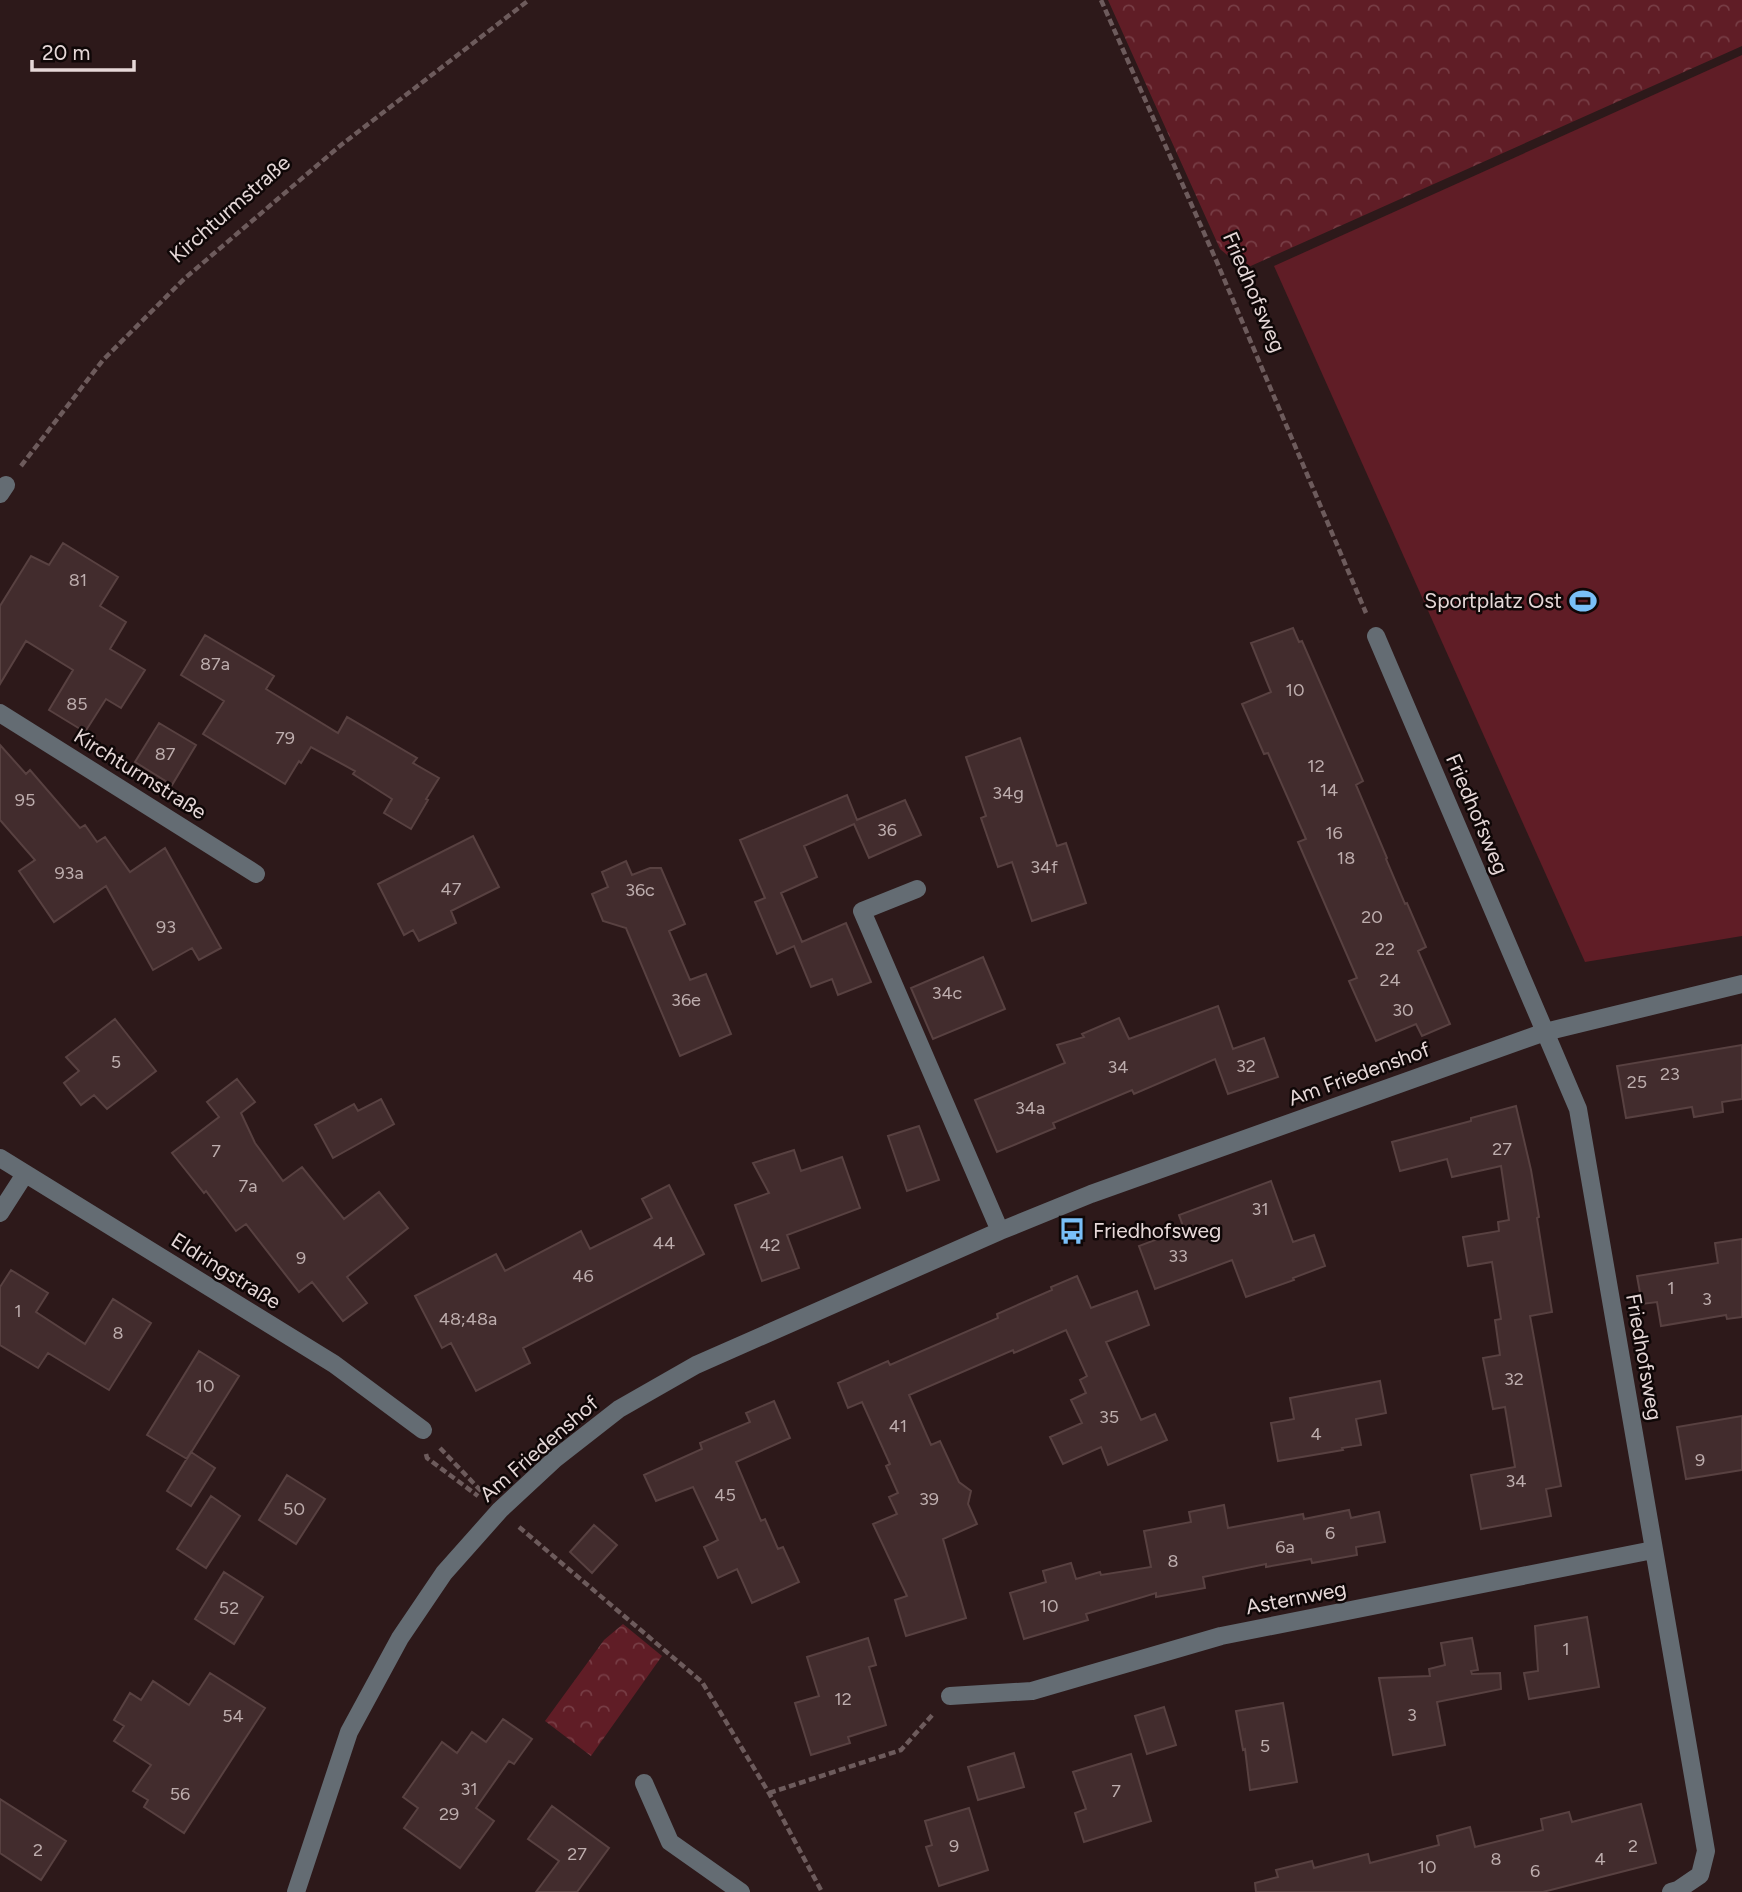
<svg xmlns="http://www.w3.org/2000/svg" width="1742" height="1892" viewBox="0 0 1742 1892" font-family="Figtree,sans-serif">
<defs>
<pattern id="forest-crowns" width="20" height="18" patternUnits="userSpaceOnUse" patternTransform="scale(1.75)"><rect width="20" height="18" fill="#601d26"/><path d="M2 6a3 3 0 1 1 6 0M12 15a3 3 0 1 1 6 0" fill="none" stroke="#773d45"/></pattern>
</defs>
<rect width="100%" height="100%" fill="#2d191a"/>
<path fill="#601d26" d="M1742 55V936L1585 962 1274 266Z"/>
<path fill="url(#forest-crowns)" d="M1108 0H1742V46L1244 269 1220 249Z
M623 1624 662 1656 591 1756 545 1721 604 1640Z"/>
<path fill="#422c2d" stroke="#584141" stroke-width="2" d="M63 543 118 577 100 606 126 622 110 649 145 670 121 708 106 699 85 732 49 710 73 670 26 641 0 684V606L31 556 49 565Z
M1293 628 1299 642 1302 641 1363 781 1356 785 1387 858 1386 859 1405 904 1407 903 1426 947 1418 951 1450 1024 1422 1036 1416 1024 1376 1041 1349 981 1357 978 1298 842 1306 839 1268 753 1264 754 1242 704 1271 692 1251 643Z
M205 635 274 676 266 689 338 733 347 717 417 758 413 763 439 778 426 799 428 800 411 829 384 813 392 799 353 774 355 771 311 747 301 763 299 761 285 784 203 734 224 701 181 675Z
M159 723 196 745 172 785 135 762Z
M1020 738 1057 846 1066 843 1086 903 1032 921 1012 862 998 867 981 818 986 816 966 757Z
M0 745 26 774 30 770 80 828 85 825 97 842 105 837 130 872 165 848 221 948 199 960 192 948 153 970 106 886 54 922 19 871 35 860 0 820Z
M847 795 857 820 905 800 921 835 869 858 854 824 804 846 817 877 781 893 802 942 846 923 871 982 838 995 832 979 811 987 794 946 777 954 755 902 765 898 740 840Z
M473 836 499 887 451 911 456 923 419 941 413 930 404 935 378 884Z
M626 861 632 875 650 868H661L685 924 669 931 690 980 706 974 731 1034 680 1056 626 928 603 921 592 894 608 887 602 872Z
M983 957 1005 1009 933 1039 911 988Z
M1218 1006 1233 1049 1264 1038 1278 1077 1228 1094 1215 1059 1134 1094 1132 1090 1053 1123 1055 1128 997 1152 975 1100 1065 1063 1057 1045 1084 1037 1082 1034 1119 1018 1129 1039Z
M115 1019 156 1071 107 1109 94 1095 81 1105 64 1083 79 1071 66 1057Z
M1742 1045V1099L1722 1102 1723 1112 1694 1117 1692 1107 1626 1118 1617 1066Z
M237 1079 255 1102 241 1113 255 1143 283 1181 302 1167 344 1219 379 1192 408 1228 347 1277 367 1303 343 1321 312 1282 299 1292 246 1224 236 1231 206 1191 204 1193 172 1153 219 1117 207 1102Z
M381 1099 394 1124 333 1158 315 1125 354 1104 358 1111Z
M1516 1106 1531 1170 1539 1217 1537 1218 1552 1312 1530 1316 1561 1486 1546 1489 1551 1516 1481 1529 1471 1475 1515 1467 1505 1407 1493 1409 1483 1358 1500 1355 1495 1320 1501 1319 1492 1262 1468 1266 1463 1237 1499 1231 1498 1222 1509 1220 1501 1166 1452 1177 1447 1159 1400 1171 1392 1142 1471 1121V1118Z
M919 1126 939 1180 907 1191 888 1136Z
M794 1150 801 1171 842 1157 860 1208 787 1235 799 1268 762 1281 735 1205 769 1193 753 1163Z
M1271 1181 1293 1242 1314 1235 1325 1266 1293 1278 1294 1280 1246 1297 1232 1260 1155 1289 1139 1246 1184 1229 1179 1215Z
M669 1185 704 1254 523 1348 530 1363 476 1391 451 1343 442 1348 415 1296 496 1254 505 1271 581 1231 590 1249 652 1218 642 1199Z
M1742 1239V1317L1727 1319 1726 1315 1661 1326 1657 1302 1642 1304 1637 1276 1718 1263 1715 1243Z
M11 1270 48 1293 36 1312 85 1344 113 1299 151 1323 109 1390 48 1353 38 1368 0 1345V1287Z
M1077 1276 1091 1308 1137 1291 1149 1325 1106 1342 1141 1420 1155 1414 1167 1440 1108 1465 1101 1447 1063 1464 1050 1437 1082 1423 1071 1400 1086 1393 1080 1380 1087 1376 1066 1330 1014 1353 1013 1350 909 1395 931 1445 940 1441 959 1482 971 1491 968 1504 977 1524 943 1539 966 1618 906 1636 895 1600 907 1596 873 1524 897 1514 889 1497 898 1493 886 1466 890 1464 862 1402 848 1408 838 1383 888 1361 890 1365 998 1318 997 1314 1052 1290 1051 1287Z
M199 1351 239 1376 187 1459 147 1435Z
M1380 1381 1386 1413 1356 1419 1361 1445 1342 1448 1343 1450 1278 1461 1271 1423 1294 1419 1290 1398Z
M774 1401 790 1438 736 1462 761 1521 765 1519 778 1549 783 1547 799 1582 752 1603 737 1569 718 1578 704 1547 718 1540 693 1487 656 1501 644 1475 702 1449 700 1443 750 1422 746 1413Z
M1742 1416V1470L1686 1479 1677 1427Z
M191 1452 215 1468 191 1506 167 1491Z
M287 1475 325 1499 296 1544 259 1520Z
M211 1496 240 1516 206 1568 177 1549Z
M1224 1505 1228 1528 1303 1514 1304 1519 1349 1510 1351 1518 1379 1512 1385 1542 1356 1547 1357 1555 1312 1563 1311 1559 1266 1567V1564L1203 1577 1205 1588 1156 1597V1593L1086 1614 1088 1620 1024 1639 1010 1593 1046 1582 1043 1571 1071 1563 1076 1579 1100 1572 1101 1575 1151 1567 1144 1531 1191 1522 1189 1512Z
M594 1525 617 1545 592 1573 570 1552Z
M224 1572 263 1597 234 1644 195 1619Z
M1587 1617 1599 1687 1529 1699 1524 1673 1538 1671 1535 1626Z
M868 1638 876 1665 869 1667 886 1725 848 1737 850 1743 811 1755 795 1703 819 1696 807 1657Z
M1472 1638 1478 1670 1471 1671 1472 1674 1500 1673 1501 1689 1437 1702 1445 1745 1393 1755 1379 1678 1430 1676 1429 1669 1445 1665 1441 1643Z
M210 1673 265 1708 184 1833 144 1807 148 1800 133 1791 151 1765 114 1741 124 1726 114 1720 130 1693 141 1700 153 1681 189 1705Z
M1283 1703 1297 1782 1250 1790 1245 1749 1243 1750 1236 1711Z
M1164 1707 1176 1745 1147 1754 1135 1716Z
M503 1719 532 1739 514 1764 509 1761 476 1808 494 1821 460 1868 404 1828 418 1808 403 1797 442 1742 457 1753 472 1732 486 1742Z
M1014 1753 1024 1787 978 1800 968 1767Z
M1131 1754 1151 1821 1084 1842 1075 1813 1086 1809 1073 1772Z
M0 1799 66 1841 41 1880 0 1853Z
M1641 1804 1656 1863 1543 1892H1256L1255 1883 1278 1877 1276 1870 1312 1861 1314 1868 1368 1854 1370 1863 1439 1845 1437 1836 1470 1827 1475 1847 1543 1830 1541 1819 1569 1812 1572 1822Z
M552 1806 609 1848 577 1892H536L559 1861 528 1839Z
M969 1808 988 1870 939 1886 926 1847 932 1845 925 1821Z"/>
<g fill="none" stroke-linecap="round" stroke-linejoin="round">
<path stroke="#6d5b5c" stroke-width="4.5" stroke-dasharray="7 3.5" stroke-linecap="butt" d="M1101 0 1216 260 1366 613
M21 466 103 360 184 279 341 145 529 0
M440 1448 482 1492
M426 1454 427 1458 478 1496
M519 1527 702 1682 769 1793 822 1892
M769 1793 901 1750 934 1713"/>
<path stroke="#646c73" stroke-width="18" d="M0 494 6 485
M1376 636 1578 1109 1706 1851 1700 1875 1678 1890 1671 1892
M0 713 256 874
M917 889 862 911 1000 1231
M0 1158 334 1364 423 1430
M0 1213 25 1174
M950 1696 1032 1691 1221 1636 1653 1550
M644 1783 670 1842 741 1892
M296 1892 349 1732 400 1638 444 1573 500 1510 555 1459 619 1409 696 1365 1000 1231 1091 1194 1545 1032 1742 984"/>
</g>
<defs>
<symbol id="stadium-bare" viewBox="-9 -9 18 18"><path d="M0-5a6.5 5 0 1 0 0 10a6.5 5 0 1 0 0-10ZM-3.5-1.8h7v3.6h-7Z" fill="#79bff8" stroke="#0f0707" stroke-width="2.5" paint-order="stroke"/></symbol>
<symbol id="bus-bare" viewBox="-9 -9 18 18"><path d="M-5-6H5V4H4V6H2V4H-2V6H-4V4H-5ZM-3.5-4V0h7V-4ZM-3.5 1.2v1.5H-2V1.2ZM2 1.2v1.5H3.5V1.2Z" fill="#79bff8" stroke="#0f0707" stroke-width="2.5" paint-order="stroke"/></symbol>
</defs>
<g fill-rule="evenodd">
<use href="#stadium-bare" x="1564" y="582" width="38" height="38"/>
<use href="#bus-bare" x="1053" y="1212" width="38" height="38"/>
</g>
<g text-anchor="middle" stroke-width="5" stroke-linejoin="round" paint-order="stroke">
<g font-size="18" fill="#bdadad">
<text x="78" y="586">81</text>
<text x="215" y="670">87a</text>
<text x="1295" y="696">10</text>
<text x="77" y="710">85</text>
<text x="285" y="744">79</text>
<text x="165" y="760">87</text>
<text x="1316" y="772">12</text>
<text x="1329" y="796">14</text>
<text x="1008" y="799">34g</text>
<text x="25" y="806">95</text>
<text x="887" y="836">36</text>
<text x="1334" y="839">16</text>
<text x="1346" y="864">18</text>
<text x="1044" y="873">34f</text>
<text x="69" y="879">93a</text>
<text x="451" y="895">47</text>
<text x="640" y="896">36c</text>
<text x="1372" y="923">20</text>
<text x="166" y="933">93</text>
<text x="1385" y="955">22</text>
<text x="1390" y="986">24</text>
<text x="947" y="999">34c</text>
<text x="686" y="1006">36e</text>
<text x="1403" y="1016">30</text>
<text x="116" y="1068">5</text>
<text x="1246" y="1072">32</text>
<text x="1118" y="1073">34</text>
<text x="1670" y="1080">23</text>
<text x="1637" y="1088">25</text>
<text x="1030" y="1114">34a</text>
<text x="1502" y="1155">27</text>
<text x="216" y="1157">7</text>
<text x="248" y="1192">7a</text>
<text x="1260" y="1215">31</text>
<text x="664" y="1249">44</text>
<text x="770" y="1251">42</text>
<text x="1178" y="1262">33</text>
<text x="301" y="1264">9</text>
<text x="583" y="1282">46</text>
<text x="1671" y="1294">1</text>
<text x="1707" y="1305">3</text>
<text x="18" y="1317">1</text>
<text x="468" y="1325">48;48a</text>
<text x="118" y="1339">8</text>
<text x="1514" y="1385">32</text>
<text x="205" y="1392">10</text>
<text x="1109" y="1423">35</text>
<text x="898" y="1432">41</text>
<text x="1316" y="1440">4</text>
<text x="1700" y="1466">9</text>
<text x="1516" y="1487">34</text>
<text x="725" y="1501">45</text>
<text x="929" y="1505">39</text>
<text x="294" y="1515">50</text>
<text x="1330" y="1539">6</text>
<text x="1285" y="1553">6a</text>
<text x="1173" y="1567">8</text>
<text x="1049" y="1612">10</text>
<text x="229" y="1614">52</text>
<text x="1566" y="1655">1</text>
<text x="843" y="1705">12</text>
<text x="1412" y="1721">3</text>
<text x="233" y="1722">54</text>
<text x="1265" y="1752">5</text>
<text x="469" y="1795">31</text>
<text x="1116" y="1797">7</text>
<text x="180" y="1800">56</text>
<text x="449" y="1820">29</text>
<text x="954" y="1852">9</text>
<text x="1633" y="1852">2</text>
<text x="38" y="1856">2</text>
<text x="577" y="1860">27</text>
<text x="1496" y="1865">8</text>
<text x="1600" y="1865">4</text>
<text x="1427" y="1873">10</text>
<text x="1535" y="1877">6</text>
</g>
<g font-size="21" fill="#e6d8d8" stroke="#0f0707">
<text transform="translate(230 209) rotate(-41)" y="7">Kirchturmstraße</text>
<text transform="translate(1254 292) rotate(67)" y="7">Friedhofsweg</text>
<text transform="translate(140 774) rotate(32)" y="7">Kirchturmstraße</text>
<text transform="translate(1477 814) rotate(67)" y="7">Friedhofsweg</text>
<text transform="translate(1359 1074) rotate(-20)" y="7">Am Friedenshof</text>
<text transform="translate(226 1271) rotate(32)" y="7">Eldringstraße</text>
<text transform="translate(1644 1357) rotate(80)" y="7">Friedhofsweg</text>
<text transform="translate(539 1449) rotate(-41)" y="7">Am Friedenshof</text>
<text transform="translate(1296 1598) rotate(-11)" y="7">Asternweg</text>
</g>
<g font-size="21" fill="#e6d8d8" stroke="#0f0707" text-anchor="end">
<text x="1562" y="608">Sportplatz Ost</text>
<text x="1093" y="1238" text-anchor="start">Friedhofsweg</text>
</g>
</g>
<path d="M32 60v10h102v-10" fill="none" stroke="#e6d8d8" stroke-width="3.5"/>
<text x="42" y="60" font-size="21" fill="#e6d8d8" stroke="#0f0707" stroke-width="5" paint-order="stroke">20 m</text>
</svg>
